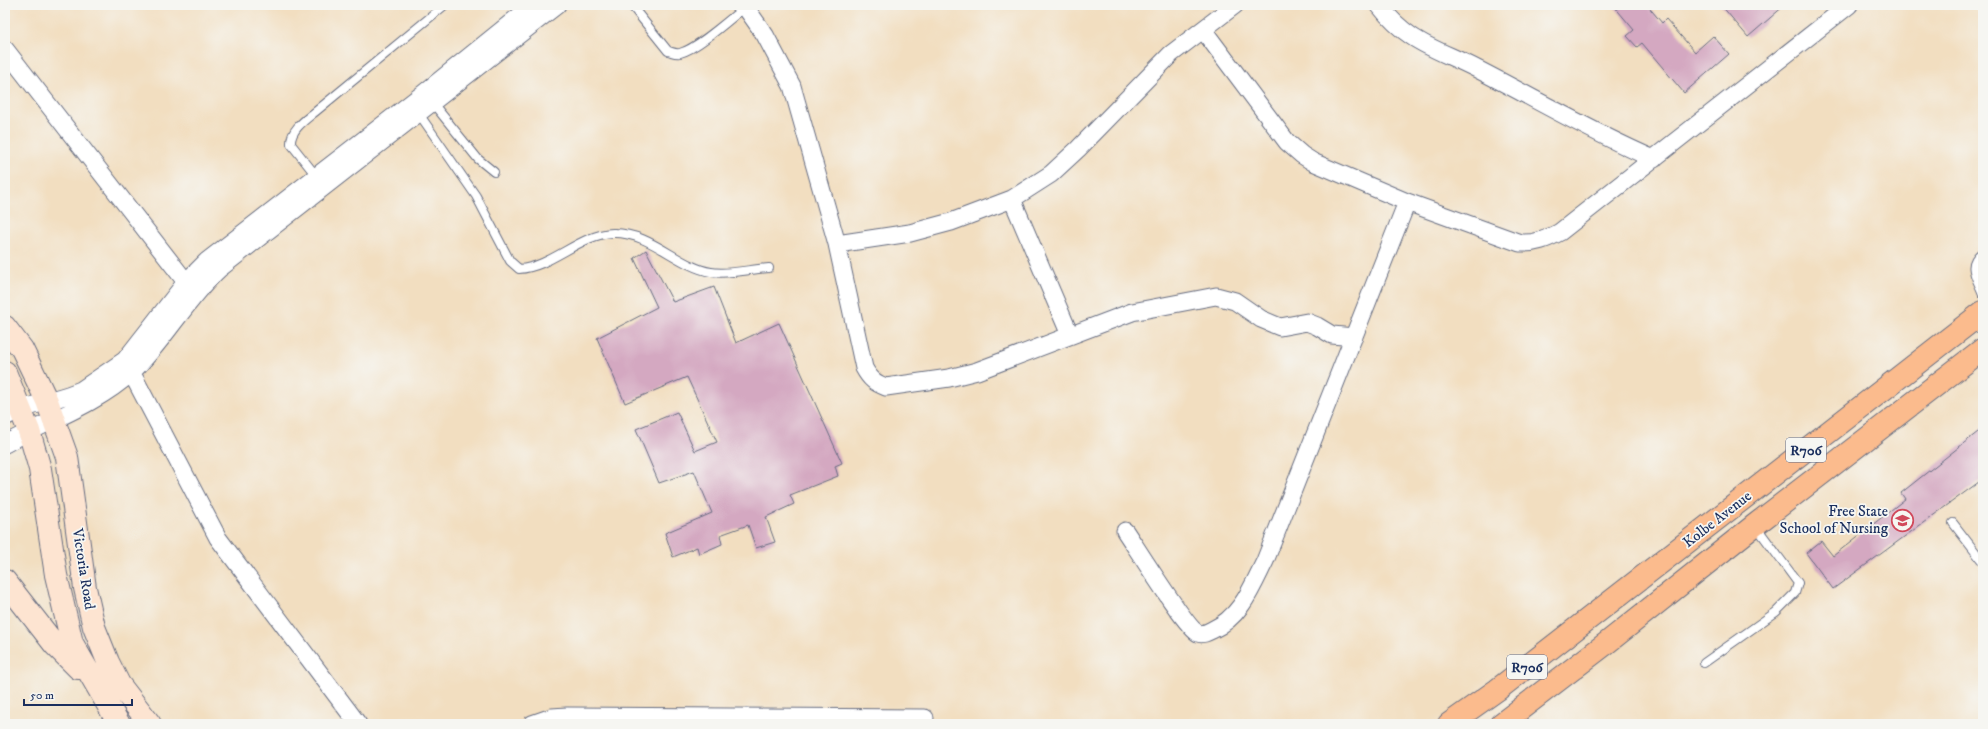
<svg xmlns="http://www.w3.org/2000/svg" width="1988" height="729" viewBox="0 0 1988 729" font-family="'IM FELL DW Pica',serif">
<rect width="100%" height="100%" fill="#f6f6f2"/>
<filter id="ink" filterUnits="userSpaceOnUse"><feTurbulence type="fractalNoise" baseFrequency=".025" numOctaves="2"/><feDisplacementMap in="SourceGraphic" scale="8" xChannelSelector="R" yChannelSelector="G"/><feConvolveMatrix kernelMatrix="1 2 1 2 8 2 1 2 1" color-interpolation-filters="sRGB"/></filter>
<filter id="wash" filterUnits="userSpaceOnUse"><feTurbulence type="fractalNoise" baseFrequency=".012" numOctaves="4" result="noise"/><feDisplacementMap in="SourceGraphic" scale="16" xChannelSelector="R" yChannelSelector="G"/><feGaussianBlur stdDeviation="0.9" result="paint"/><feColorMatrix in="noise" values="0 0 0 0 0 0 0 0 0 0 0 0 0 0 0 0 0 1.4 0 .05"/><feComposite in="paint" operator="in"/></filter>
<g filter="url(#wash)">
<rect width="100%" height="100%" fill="#f2dec0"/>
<g id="blocks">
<path fill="#d4a8c1" d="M1613 5H1647L1662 23 1666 19 1695 52 1713 36 1729 54 1684 93 1642 43 1637 47 1627 36 1634 30Z
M1721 5H1785L1748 37Z
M646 250 673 302 714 287 736 343 779 323 842 463 835 466 838 476 790 495 794 504 766 517 775 542 756 548 748 525 720 535 722 544 699 554 697 547 673 557 665 533 712 513 694 471 659 483 636 429 677 412 695 451 717 442 687 377 625 403 597 338 657 307 634 258Z
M1983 428V479L1833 589 1806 553 1821 541 1833 556 1905 499 1901 493Z"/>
</g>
</g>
<g filter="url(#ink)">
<use href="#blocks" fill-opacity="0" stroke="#666c80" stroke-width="1"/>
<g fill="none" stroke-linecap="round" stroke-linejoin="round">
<defs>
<path id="lane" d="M631 5 668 51C672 52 676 54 680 53 697 49 730 19 745 7
M431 101 478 159 494 172
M417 111 476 196 510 261 519 269C552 267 580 234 613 233 650 232 679 267 711 272 729 275 750 269 769 268
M318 178 291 144C290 130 305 120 315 112L445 5
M1983 252C1965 264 1977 278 1983 294
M1953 523 1983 562
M1704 663 1776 612 1795 593 1798 583 1755 525"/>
<path id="street" d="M744 5 765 35 792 86 837 244 864 368C870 379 875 383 886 387L949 378 977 371 1132 312 1216 296 1235 301 1261 319 1280 327 1307 322 1317 326 1332 335 1354 337
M1379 5C1409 44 1436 48 1477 69 1536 99 1593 133 1654 159
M1204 31 1287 142 1302 155 1313 162 1407 202 1520 243C1535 244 1547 239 1560 232L1849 5
M5 49 186 282 193 289
M1012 199 1070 335
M837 244 910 233 951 222 1012 199 1051 174 1078 149 1171 54 1235 5
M127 364 218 538 358 724
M5 417 21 409 68 395 81 390 125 360 186 282 207 261 424 93 533 5
M5 444C47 421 96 405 132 372 164 341 186 300 219 269L557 5
M1125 531C1136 547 1187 629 1198 633 1203 635 1208 632 1212 630 1241 617 1252 587 1265 561L1407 202
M532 724 552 717 567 716 925 718"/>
<path id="secondary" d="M5 327 22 349 47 401 67 457 85 588 94 627 108 662 119 684 150 724
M5 372 29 431 40 469 56 575 72 643 119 724
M5 581 55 645 78 668"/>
<path id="primary" d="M1449 724 1497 690 1983 312
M1501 724 1608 642 1755 525 1983 349"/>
</defs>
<use href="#lane" stroke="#666c80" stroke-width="10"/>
<use href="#street" stroke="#666c80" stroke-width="19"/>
<use href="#secondary" stroke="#666c80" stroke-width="24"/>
<use href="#primary" stroke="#666c80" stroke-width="24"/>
<use href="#lane" stroke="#fff" stroke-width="8"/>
<use href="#street" stroke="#fff" stroke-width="17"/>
<use href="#secondary" stroke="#fde4d1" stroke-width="22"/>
<use href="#primary" stroke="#fbbb8d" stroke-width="22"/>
</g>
</g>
<defs>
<symbol id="school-ring" viewBox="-11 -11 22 22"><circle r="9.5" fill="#f6f6f2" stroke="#d1495b" stroke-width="1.5"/><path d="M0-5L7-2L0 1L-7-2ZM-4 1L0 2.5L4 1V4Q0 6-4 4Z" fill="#d1495b"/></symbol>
</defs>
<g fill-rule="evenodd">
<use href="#school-ring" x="1890" y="508" width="25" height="25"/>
</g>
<g text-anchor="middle" stroke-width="3.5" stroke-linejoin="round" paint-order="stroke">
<g fill="#f6f6f2" stroke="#5d6b8a" stroke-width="1">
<rect x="1786" y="438" width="40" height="24" rx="3"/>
<rect x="1507" y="655" width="40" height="24" rx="3"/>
</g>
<g font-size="14" font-weight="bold" fill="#1b2f5e">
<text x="1806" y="455">R706</text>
<text x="1527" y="672">R706</text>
</g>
<g font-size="15" fill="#1b2f5e" stroke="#f6f6f2" text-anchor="end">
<text x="1888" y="516">Free State<tspan x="1888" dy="17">School of Nursing</tspan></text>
</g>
<g font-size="15" fill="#1b2f5e" stroke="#f6f6f2">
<text transform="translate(1717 519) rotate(-38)" y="5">Kolbe Avenue</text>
<text transform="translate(84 569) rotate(81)" y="5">Victoria Road</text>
</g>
</g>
<rect width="1988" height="729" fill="none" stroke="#f6f6f2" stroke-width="20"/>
<path d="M24 699v6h108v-6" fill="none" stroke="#1b2f5e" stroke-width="2"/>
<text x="30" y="699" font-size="12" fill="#1b2f5e" stroke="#f6f6f2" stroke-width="3" paint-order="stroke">50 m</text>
</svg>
